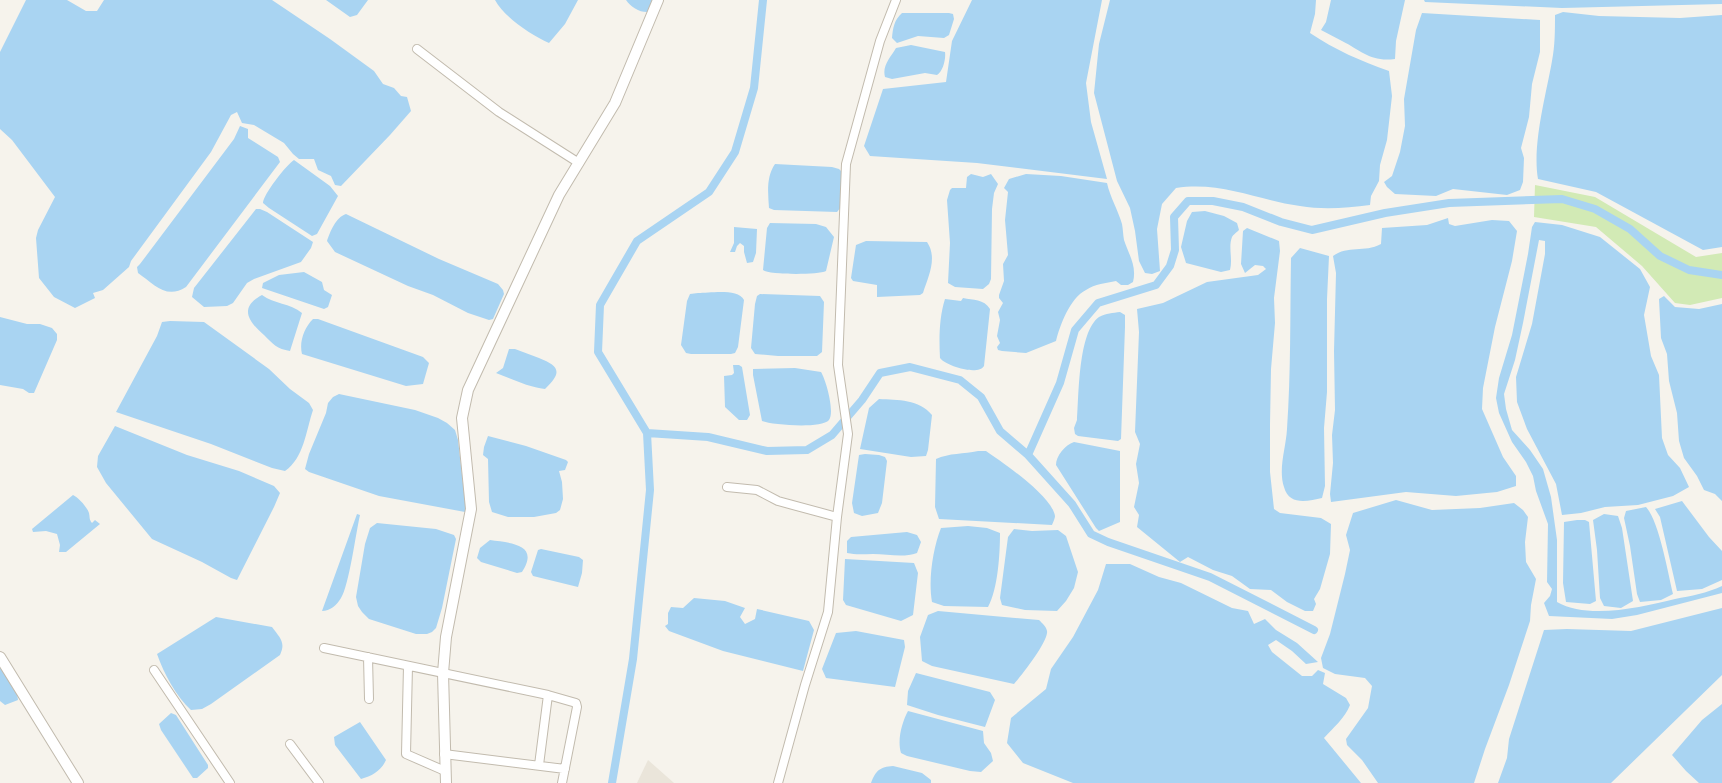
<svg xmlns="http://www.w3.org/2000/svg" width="1722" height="783" viewBox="0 0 1722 783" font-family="'DejaVu Sans',sans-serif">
<rect width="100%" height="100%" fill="#f6f3ec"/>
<path fill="#eae5da" d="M648 760 674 783H637Z"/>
<path fill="#d2eab5" d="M1535 185 1595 197 1696 257 1722 253V298L1690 305 1675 303 1642 266 1596 227 1534 217Z"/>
<path fill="#a9d4f2" d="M26 0H67L86 11H97L104 0H272L330 39 374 71 383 84 394 88 401 96 407 97 411 111 390 135 341 186 335 185 331 176 318 170 314 159H299L293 154 284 143 254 125 242 123 237 112 231 115 211 152 131 261 129 267 103 290 93 293 95 298 75 308 54 297 39 278 36 238 38 230 55 197 12 140 0 129V52Z
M326 0H368L357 15 350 17Z
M495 0H578L565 24 549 43C531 35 504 17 495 0Z
M626 0H655L649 12C640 13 631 7 626 0Z
M972 0H1102L1086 83 1091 122 1107 179 977 163 870 156 864 146 883 89 946 82 952 41Z
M1110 0H1316L1315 14 1310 33C1335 50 1361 61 1389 71L1392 96 1387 140 1380 165 1379 181 1371 196 1370 205C1347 208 1323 210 1300 206 1257 200 1221 181 1176 188L1162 204 1157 229 1160 271 1152 274 1145 273 1139 261 1135 231 1130 208 1117 181 1094 93 1099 44Z
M1331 0H1405L1396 41 1395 59C1370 62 1362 51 1342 41 1335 37 1328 34 1321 30L1326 22Z
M1424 0H1722V4L1562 8 1425 2Z
M1563 12 1599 16 1680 18 1722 15V247L1703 250 1596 192 1538 179C1532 145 1546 95 1552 61 1555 46 1555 30 1555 15Z
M902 13H949L953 14 954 19 949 35 944 38 918 36 897 43 892 38C893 28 894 20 902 13Z
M1422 13 1540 20V52L1532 84 1529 117 1521 148 1524 158 1523 182 1520 190 1507 195 1453 189 1436 196 1395 194 1387 187 1384 182 1392 176 1400 152 1405 126 1404 99 1416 30Z
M911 45 945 52C946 59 943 71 937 75L925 73 892 79 885 77C882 66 890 58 896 48Z
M240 126 248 129V138L278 157 280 162 186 287C166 300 154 284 138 273L137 267 140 264 234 139Z
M294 160 330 186 338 196 317 234 312 236 269 208 263 203C263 195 286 165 294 160Z
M775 164 832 167 839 169 843 173 841 207 837 212 774 210 769 208C768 193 766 177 775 164Z
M971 174 983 177 991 174 998 184 994 193 992 209 991 279 989 284 983 289 955 287 948 283 950 243 947 200 950 190 952 188H966L967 177Z
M1026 174 1061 176 1107 183C1110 197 1118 210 1122 224 1123 229 1123 235 1124 240 1129 255 1137 266 1133 282L1128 285H1121L1116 281C1106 283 1095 284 1086 290 1070 298 1060 325 1056 341L1026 353 1002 351 998 350 997 347 1000 343 997 336 1000 320 998 312 1003 303 999 298V295L1004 281 1003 264 1008 255 1005 220 1008 192 1004 188 1009 179Z
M256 209H260L267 212 313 242 311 248 301 262 254 279 247 283 233 303 227 306 204 307 192 297 194 288Z
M1205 211 1224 216 1237 223 1239 230C1237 232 1233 235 1232 237 1228 247 1233 259 1230 270L1221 272 1186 263 1181 247 1187 221 1192 212Z
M346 214 439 259 498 284 503 290 504 294 493 319 489 320 468 313 433 295 408 286 335 252 327 241C330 232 336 217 346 214Z
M1448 218 1449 224 1455 226 1492 220 1509 221 1517 231 1512 261 1495 327 1483 388 1482 409 1503 457 1516 476V486L1497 492 1456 496 1406 492 1331 502 1330 494 1333 463 1332 435 1335 410 1334 351 1336 273 1333 256C1348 245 1364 253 1381 244L1382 228 1427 225Z
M1535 222 1562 225 1600 237 1640 269 1650 287 1644 315 1651 356 1659 375 1662 438 1668 455 1680 468 1689 487 1673 496 1638 505 1605 507 1581 513 1562 515 1556 484 1527 429 1517 402 1516 377 1532 324 1545 254V241L1539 240 1523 323 1515 360 1504 394 1506 409 1512 430 1530 450 1543 469 1551 497 1557 540V602C1588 620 1642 607 1675 599 1691 596 1707 593 1722 586V593L1637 615 1612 619 1549 616 1544 603 1550 596 1552 589 1547 582 1548 524 1536 491 1533 476 1526 462 1512 442 1499 413 1496 398 1499 378 1512 335 1528 254 1532 227Z
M770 223 816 224 826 227 834 237 826 271C818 275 769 275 763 270L767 228Z
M734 227 757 229 756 253 753 262 747 263 744 252V246L740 243 737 246 735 252H730L734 243Z
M1247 228 1279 241 1280 251 1274 298 1275 323 1271 369 1270 424V472L1274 509 1280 513 1321 518 1331 524 1330 554 1320 589 1314 599 1316 604 1313 611H1305L1287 602 1271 590 1250 589 1232 576 1213 570 1188 557 1180 562 1137 527 1139 515 1134 507 1139 483 1136 464 1140 444 1135 432 1139 332 1137 309 1163 303 1207 282 1258 275 1266 269 1263 266 1255 265 1245 273 1241 264 1243 231Z
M866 241 927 242C938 258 928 277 923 293L920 295 877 297V285L853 281 851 278 856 245Z
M1300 248 1329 256 1327 299V392L1324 428 1325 486 1322 498C1308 501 1289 506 1284 487 1278 469 1286 448 1287 429 1291 372 1290 315 1291 258Z
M304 272 322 282 324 290 332 295 328 307 324 309 262 288 263 283 279 275Z
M698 293C710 293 738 288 744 300L738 347 735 353 731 354H691L686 353 681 345 687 301 690 294Z
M760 294 820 296 824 302 822 352 817 356H778L755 354 751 348 755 304 757 296Z
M262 295C274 304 290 303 302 313L290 351C277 349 273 344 264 335 249 322 238 308 262 295Z
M1664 296 1675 307 1699 309 1722 304V501L1715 494 1704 490 1697 476 1684 458 1679 441 1677 413 1669 381 1667 354 1661 338 1659 299Z
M963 298C973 300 984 299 990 309L984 366C978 376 946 366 940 358 939 339 939 318 945 299L961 301Z
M1120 312 1125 315V327L1121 439 1118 441 1078 436 1075 434 1074 428 1077 420C1079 395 1078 332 1099 317 1106 313 1113 313 1120 312Z
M0 317 27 324H40L52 328 57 334V340L34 393H29L23 389 0 385Z
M313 319H318L423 357 429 363 423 384 406 386 302 354C299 342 304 328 313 319Z
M170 321 204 322 269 369 290 389 309 403 313 410C306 431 304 458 285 471L272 468 211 444 116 412 157 336 162 322Z
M509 349H515C523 352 531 355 539 358 559 366 563 372 545 389 528 387 512 379 496 373L503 368Z
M733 365H739L742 367 750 415 747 420H739L725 407 724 376 732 375 734 373Z
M795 368 821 372C826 380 835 412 829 420 821 429 773 425 762 421L753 375V369Z
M339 394 415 410 438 418 447 423 455 430 458 440 466 510 465 512 379 496 309 472 305 469 309 454 326 413 328 403 333 397Z
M879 399C898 400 919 399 932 415L928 450 926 456 911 457 860 449 869 408Z
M115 426 187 455 239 471 274 486 280 493 274 507 237 580 231 578 202 562 152 539 106 483 97 467 98 456Z
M488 436 526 446 566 460 568 462 565 470 559 471 562 482 563 499 560 510 556 513 534 517H508L492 512 489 502 488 459 483 455 484 447Z
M1074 442 1120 451V522L1099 531 1096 528 1056 465C1056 456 1065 445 1074 442Z
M978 451H986C1002 462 1052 496 1055 516 1055 518 1053 523 1052 525L939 519 935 507 936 459C949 453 964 454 978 451Z
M865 454 879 455 885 457 887 461 882 503 878 513 862 516 854 513 852 503 859 455Z
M73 495C78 497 87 507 89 513 90 518 89 519 92 523L95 520 100 524 66 552H59L60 545 57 534 46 531 33 532 32 529Z
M1396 500 1432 510 1480 508 1514 503 1523 510 1528 517 1525 542 1526 562 1536 579 1531 605 1530 621 1509 685 1485 749 1474 783H1378L1362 760 1347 745 1346 739 1368 708 1372 686 1365 678 1335 674 1323 668 1321 658 1330 634 1345 574 1350 550 1346 535 1353 513Z
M1682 501 1709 537 1722 551V580L1702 589 1677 591 1660 517 1655 509Z
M1646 507C1659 521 1668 573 1673 594L1661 600 1640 602 1637 594 1630 546 1624 518 1626 511Z
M357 514 360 515C356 532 349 586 341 598 337 605 330 611 322 611Z
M1604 514 1618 516 1622 528 1633 601 1621 608 1604 606 1600 598 1597 550 1593 520Z
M1577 520H1585L1589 522 1596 601 1590 604 1566 602 1563 583 1564 522Z
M377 523 436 529 454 535 456 539 442 608 436 628 432 632 427 634H416L369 619 362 612 358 606 356 597 365 544 370 528Z
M968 526 987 528 1000 533C1000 554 998 589 988 607L944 606 932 602C928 580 933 548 941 528Z
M1014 529 1032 531 1058 530 1066 536 1078 572 1074 588 1066 601 1057 611 1025 610 1002 605 1000 598 1008 537Z
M907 532 917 535 921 542 917 553C903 558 888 554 873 554 864 554 856 555 847 553V541L851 537Z
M490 540C511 543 540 544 522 572L517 573 481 562 477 558 480 548Z
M541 549 579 557 583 560 582 573 578 587 533 576 531 572 538 550Z
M845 559 914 563 918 573 913 615 901 621 846 605 843 600Z
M1106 564H1130L1159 577 1181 583 1232 608 1248 611 1254 624 1265 619 1276 630 1297 643 1318 662 1306 664 1292 651 1276 640 1268 645 1272 652 1302 676H1312L1318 670 1325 673 1323 684 1346 698 1350 705C1345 718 1333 728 1324 738L1361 783H1073L1023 763 1007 743 1011 718 1046 689 1051 669 1073 637 1098 590Z
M694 598 725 601 745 608 740 617 745 624 755 619 757 609 809 621 814 630 803 671 723 651 669 631 665 626 668 624V613L671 607 683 608Z
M1722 608V675L1611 783H1498L1507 758 1509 739 1544 630 1567 629 1631 631Z
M938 611 1039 620C1042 623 1048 628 1047 633 1046 644 1022 675 1014 684L932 666 922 661 920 637 928 615Z
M216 617 272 627C280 638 286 642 280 655L211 704 202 709 191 710C176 696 164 674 157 654Z
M856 631 904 640 905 647 895 687 826 678 822 669 836 633Z
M0 667 17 693 18 700 5 705 0 701Z
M916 673 990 692 995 700 985 727 938 715 907 705 908 691Z
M1722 704V783H1699L1686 771 1672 755 1702 720Z
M908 711 983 731 984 743 991 753 993 761 981 772 970 771 907 756 901 753C897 740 902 722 908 711Z
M171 713 176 715 208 765V768L197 778H193L161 730 159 724Z
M360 722 386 760C381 771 372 776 361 779L335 745 334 737Z
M893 766 922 773 931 780V783H871C876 770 880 767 893 766Z"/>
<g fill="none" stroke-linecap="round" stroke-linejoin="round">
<path stroke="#a9d4f2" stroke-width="8" d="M647 433 708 437 767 451 807 450 832 435 862 400 880 373 910 367 960 380 981 397 1000 431 1028 455 1072 504 1091 534 1108 542 1210 577 1314 630
M1028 455 1060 383 1075 330 1098 303 1156 285 1170 266 1175 250 1174 217 1188 201H1213L1243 207 1281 222 1312 230 1385 213 1449 203 1562 199 1595 209 1630 229 1660 256 1689 270 1722 275
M612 783 633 659 650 490 647 433 598 352 600 305 637 241 709 192 735 152 754 88 763 0"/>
<defs>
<path id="minor" d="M417 49 499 112 579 163
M727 487 757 490 778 501 837 517
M324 648 548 695 576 703 577 707 562 783
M368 657 369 699
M408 666 406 754 445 771
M154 670 230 783
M290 744 319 783
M444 754 565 769
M539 765 548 695
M778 783 805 685 828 612 837 517 848 434 838 365 846 164 880 41 896 0"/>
<path id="tertiary" d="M0 657 78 783
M446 783 443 673 446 637 471 509 462 418 468 390 559 195 615 103 658 0"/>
</defs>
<use href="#minor" stroke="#c2bbae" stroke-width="10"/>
<use href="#tertiary" stroke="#c2bbae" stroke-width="12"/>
<use href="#minor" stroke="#fff" stroke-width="8"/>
<use href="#tertiary" stroke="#fff" stroke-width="10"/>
</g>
</svg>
